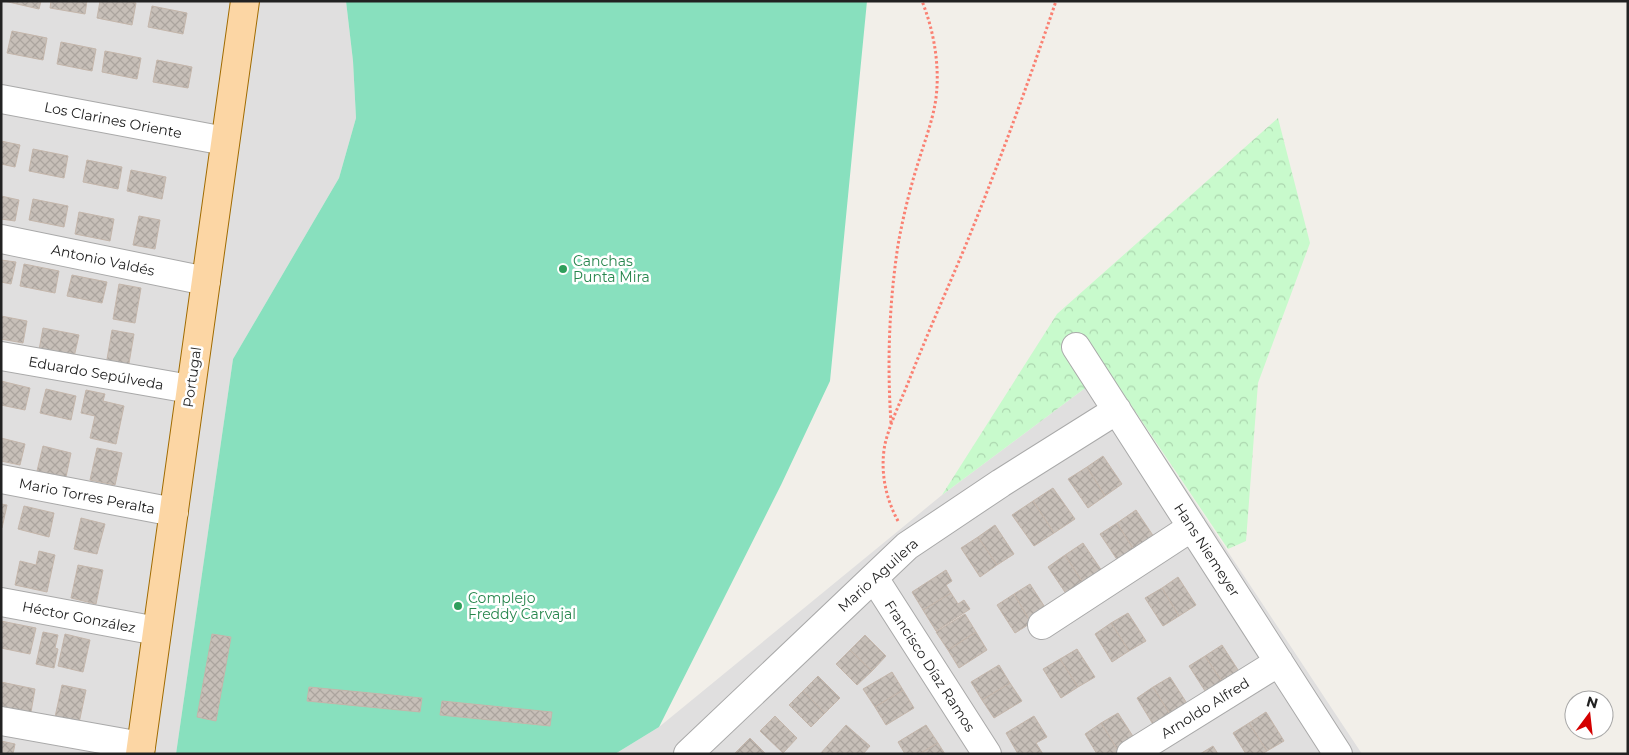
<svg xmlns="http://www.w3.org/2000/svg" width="1629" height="755" viewBox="0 0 1629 755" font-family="Montserrat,sans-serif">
<defs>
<pattern id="park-crowns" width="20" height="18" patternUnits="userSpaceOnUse" patternTransform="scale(1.25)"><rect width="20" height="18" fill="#c8facc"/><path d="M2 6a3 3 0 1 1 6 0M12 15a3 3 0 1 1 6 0" fill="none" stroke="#acd6af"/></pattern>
<pattern id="building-cross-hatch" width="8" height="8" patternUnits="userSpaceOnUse" patternTransform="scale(1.25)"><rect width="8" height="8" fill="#c7bfb8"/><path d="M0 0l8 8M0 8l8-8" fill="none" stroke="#aba49e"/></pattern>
</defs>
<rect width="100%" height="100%" fill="#f2efe9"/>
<path fill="#e0dfdf" d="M1 1H346L353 61 356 118 339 178 233 359 176 754H1Z
M1108 371 1362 754H615L659 727 942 495Z"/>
<path fill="url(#park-crowns)" d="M1278 118 1310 243 1258 383 1246 541 1228 549 1108 371 942 495 1057 314Z"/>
<path fill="#88e0be" d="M346 1H867L830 381 781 485 659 727 615 754H176L233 359 339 178 356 118 353 61Z"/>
<path fill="url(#building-cross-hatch)" stroke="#c4b6ab" d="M4 1H41L39 9Z
M51 1H87L85 14 50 8Z
M100 1H126L136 3 132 25 97 18Z
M152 6 187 13 183 34 148 27Z
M12 31 47 38 43 60 7 53Z
M61 42 96 49 92 71 57 64Z
M105 51 141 58 137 79 102 72Z
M157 60 192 67 188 88 153 82Z
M1 141 20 145 15 167 1 164Z
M33 149 68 156 64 178 29 171Z
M87 160 122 167 118 189 83 182Z
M131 170 166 177 162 199 127 191Z
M1 196 19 200 15 221 1 219Z
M33 199 68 206 64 227 29 220Z
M79 212 114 219 110 241 75 234Z
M139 216 160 220 155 249 133 245Z
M1 260 16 262 11 284 1 282Z
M24 264 59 271 55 293 20 286Z
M72 275 107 282 102 303 67 296Z
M119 284 141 288 135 323 113 319Z
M1 316 27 321 23 343 1 339Z
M43 328 79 335 74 357 39 350Z
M112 330 134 334 128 369 106 365Z
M1 381 30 388 25 410 1 405Z
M46 389 76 396 71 420 40 413Z
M86 390 105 394 103 401 124 406 116 444 90 438 95 416 81 413Z
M1 438 25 444 20 465 1 461Z
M43 446 71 453 66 477 37 471Z
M97 448 122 453 115 485 90 480Z
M1103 456 1122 484 1105 496 1087 467Z
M1087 467 1105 496 1088 508 1068 479Z
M1053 488 1075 519 1054 533 1033 501Z
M1033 501 1054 533 1034 546 1012 515Z
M1 504 7 505 2 528H1Z
M24 506 54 513 49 537 18 529Z
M1136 510 1156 540 1136 553 1117 523Z
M81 518 105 524 97 554 74 549Z
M1117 523 1136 553 1120 564 1100 534Z
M995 525 1014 554 997 565 978 537Z
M978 537 997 565 980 577 961 548Z
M1083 543 1104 574 1085 586 1065 555Z
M39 551 55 555 47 592 15 585 20 561 36 565Z
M1065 555 1085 586 1069 598 1048 567Z
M78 565 103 570 96 604 71 598Z
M946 570 952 581 946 585 951 593 923 610 912 592Z
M1178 577 1196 605 1179 616 1162 588Z
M1030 584 1048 612 1031 623 1014 594Z
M1162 588 1179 616 1163 626 1145 598Z
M951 593 958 604 964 600 970 609 936 631 923 610Z
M1014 594 1031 623 1015 633 997 605Z
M1128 613 1146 641 1129 651 1111 623Z
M965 614 976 632 948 650 936 632Z
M1 621 36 628 30 654 1 648Z
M1111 623 1129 651 1112 662 1095 634Z
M43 632 58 635 55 648 58 649 54 668 36 664Z
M976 632 987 650 959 668 948 650Z
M65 634 90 640 83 672 58 666Z
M212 634 231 637 216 721 197 717Z
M865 635 886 656 872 671 850 650Z
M1222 645 1240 673 1223 683 1205 656Z
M1077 649 1095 677 1078 687 1060 659Z
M850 650 872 671 857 685 836 664Z
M1205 656 1223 683 1207 694 1189 666Z
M1060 659 1078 687 1061 698 1043 669Z
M999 665 1010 683 982 700 971 682Z
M892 672 903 690 875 707 863 689Z
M818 676 840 698 825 713 803 691Z
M1170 677 1188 705 1171 716 1153 687Z
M1 682 35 689 31 712 1 707Z
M1010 683 1022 701 994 718 982 700Z
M62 685 86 690 79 723 55 717Z
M309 687 422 698 420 712 307 701Z
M1153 687 1171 716 1154 726 1137 698Z
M903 690 914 708 886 725 875 707Z
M803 691 825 713 811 727 789 705Z
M442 701 552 712 550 726 440 715Z
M1266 712 1284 741 1267 751 1249 723Z
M1118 713 1136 741 1119 752 1101 723Z
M775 716 797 738 783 753 760 731Z
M1034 716 1047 737 1036 743 1043 754H1018L1006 733Z
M1101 723 1119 752 1116 754H1097L1085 734Z
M1249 723 1267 751 1262 754H1246L1233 733Z
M846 725 870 746 863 754H820Z
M926 725 938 743 919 754H905L898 742Z
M750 738 766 754H736L735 753Z
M1 741 15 744 13 754H1Z
M938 743 945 754H919Z
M1213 746 1218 754H1200Z"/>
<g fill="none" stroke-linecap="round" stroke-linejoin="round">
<defs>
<path id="minor" d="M1 99 225 141
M1 239 206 281
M1076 347 1338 754
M1 356 190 389
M1 479 174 512
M874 578 987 754
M1 602 157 631
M1042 625 1192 527
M1 721 141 746
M688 754 907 546 1001 483 1117 410
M1131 754 1279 662"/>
<path id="major" d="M140 754 245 1"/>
</defs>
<use href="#minor" stroke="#a9a9a9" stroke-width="30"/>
<use href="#major" stroke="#a06b00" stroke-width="30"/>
<path stroke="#fa8072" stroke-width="3" stroke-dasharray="2.5 2.5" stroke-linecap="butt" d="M891 423C887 363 889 305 898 245 903 217 910 188 919 160 925 140 933 120 936 98 940 66 934 31 922 1
M898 521C885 497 880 470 885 444 890 423 900 403 908 383 926 337 946 292 965 247 998 166 1028 84 1056 1"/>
<use href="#minor" stroke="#fff" stroke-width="28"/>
<use href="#major" stroke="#fcd6a4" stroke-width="28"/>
</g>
<g fill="#2e9e5b" stroke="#fff" stroke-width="2">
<circle cx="563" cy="269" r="5"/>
<circle cx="458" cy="606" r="5"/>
</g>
<g text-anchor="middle" stroke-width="5" stroke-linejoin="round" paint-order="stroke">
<g font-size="14" fill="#222" stroke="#fff">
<text transform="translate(113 120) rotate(11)" y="5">Los Clarines Oriente</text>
<text transform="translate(103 260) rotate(12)" y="5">Antonio Valdés</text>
<text transform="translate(96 373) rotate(10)" y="5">Eduardo Sepúlveda</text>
<text transform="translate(192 377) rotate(-82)" y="5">Portugal</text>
<text transform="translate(87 496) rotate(11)" y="5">Mario Torres Peralta</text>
<text transform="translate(1207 550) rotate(57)" y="5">Hans Niemeyer</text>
<text transform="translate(878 575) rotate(-42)" y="5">Mario Aguilera</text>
<text transform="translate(79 617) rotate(11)" y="5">Héctor González</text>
<text transform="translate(930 666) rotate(57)" y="5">Francisco Díaz Ramos</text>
<text transform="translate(1205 708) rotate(-32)" y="5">Arnoldo Alfred</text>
</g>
<g font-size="14" fill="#27864d" stroke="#fff" text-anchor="start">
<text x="573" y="266">Canchas<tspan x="573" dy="16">Punta Mira</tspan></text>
<text x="468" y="603">Complejo<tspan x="468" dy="16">Freddy Carvajal</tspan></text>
</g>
</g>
<rect width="1629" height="755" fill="none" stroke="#222222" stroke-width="5"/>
<g transform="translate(1589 715) rotate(15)"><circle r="24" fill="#ffffff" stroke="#a7a7a7"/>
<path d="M0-4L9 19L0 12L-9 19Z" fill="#d40000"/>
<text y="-8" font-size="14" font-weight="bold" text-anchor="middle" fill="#222222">N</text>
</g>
</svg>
